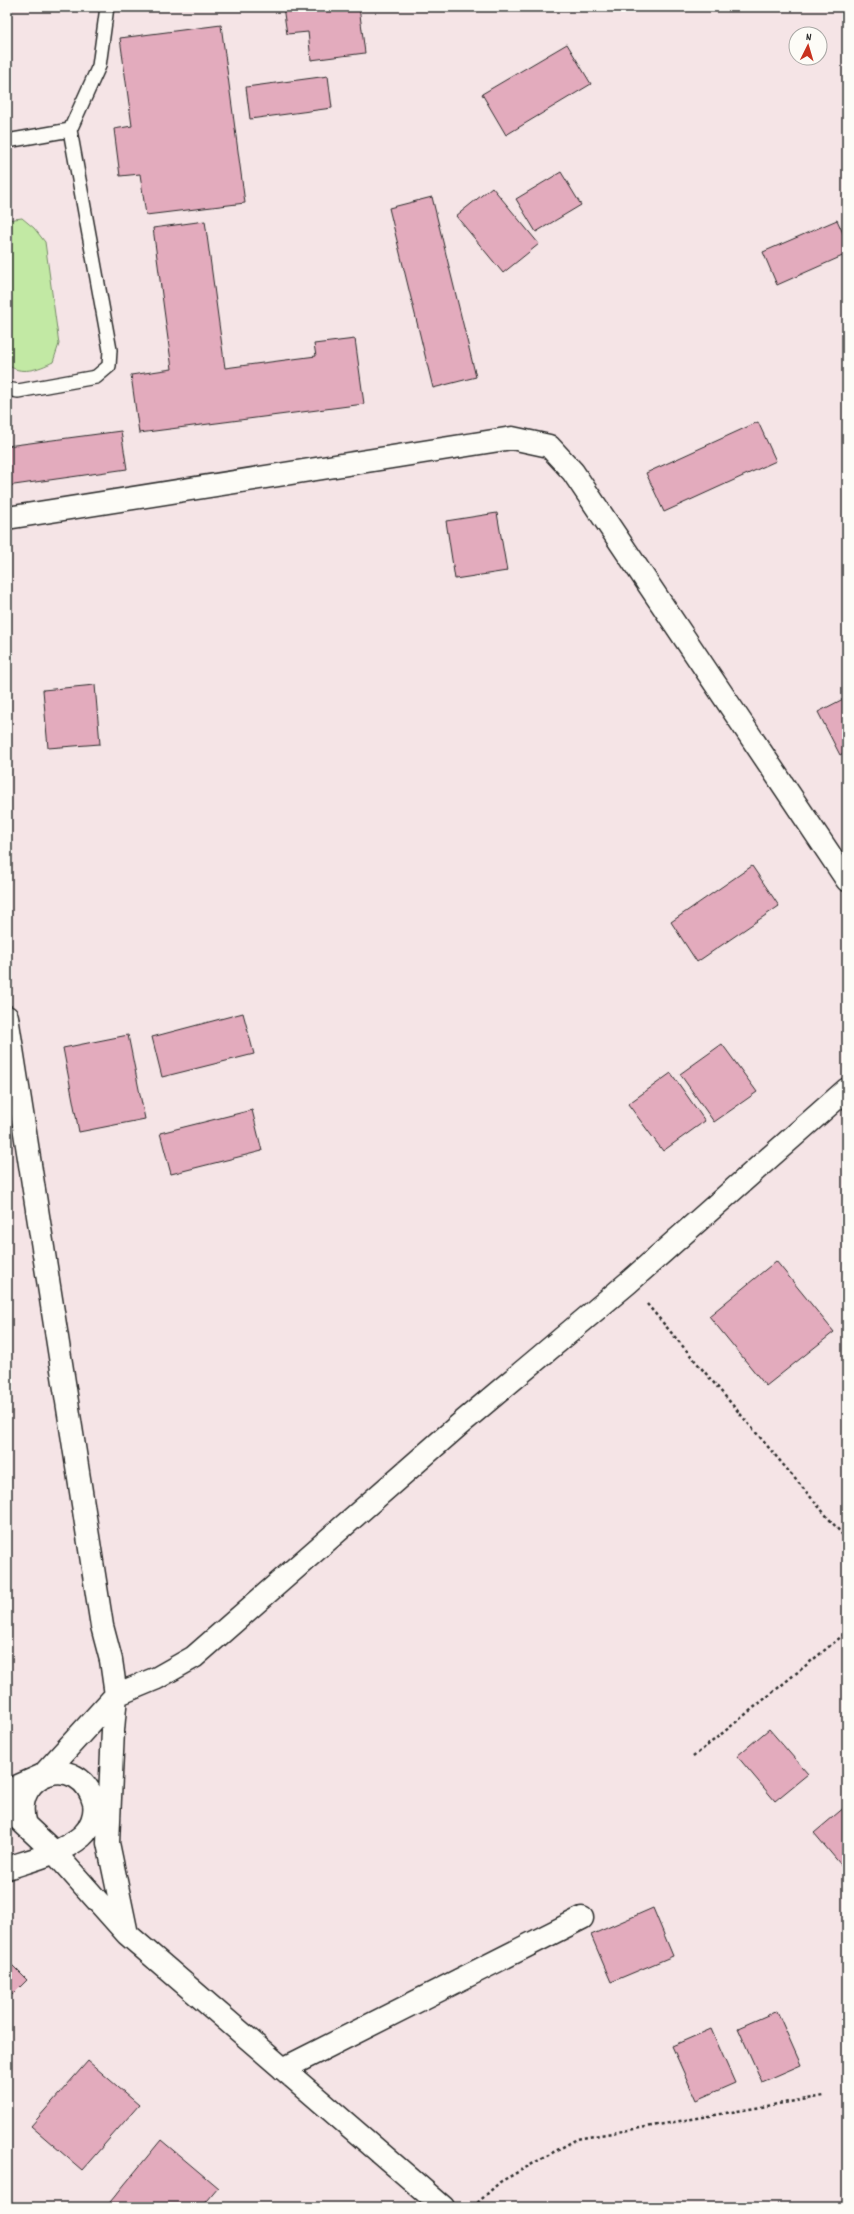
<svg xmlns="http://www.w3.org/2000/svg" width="854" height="2214" viewBox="0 0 854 2214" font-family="Dekko,sans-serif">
<rect width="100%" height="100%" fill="#f5e4e6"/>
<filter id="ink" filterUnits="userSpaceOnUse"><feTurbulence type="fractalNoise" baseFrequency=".025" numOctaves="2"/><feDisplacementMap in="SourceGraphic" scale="8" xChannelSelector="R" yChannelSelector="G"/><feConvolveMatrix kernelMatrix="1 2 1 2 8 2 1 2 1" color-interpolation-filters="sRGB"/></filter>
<g filter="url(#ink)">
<path fill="#c2e9a4" stroke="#768a68" d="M22 218 34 228 45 242 59 344 53 362C39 369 20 376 7 364V220Z"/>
<path fill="#e3abbd" stroke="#2b2b2b" d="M283 7H359L365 53 311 60 308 32 287 34Z
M221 25 245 203 146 215 140 174 120 176 114 129 132 126 120 38Z
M567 44 591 84 506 135 482 94Z
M328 76 332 108 250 119 246 87Z
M561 172 581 205 536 232 516 199Z
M492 187 539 244 503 273 456 216Z
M432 197 476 377 433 388 389 208Z
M837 220 847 242V254L777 285 763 252Z
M205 221 225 368 316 356 314 344 355 339 364 404 139 433 131 375 172 369 153 228Z
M758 422 776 461 664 512 646 473Z
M121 431 127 469 7 486V446Z
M497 513 507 571 455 579 446 521Z
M95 685 100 744 48 748 43 690Z
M847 697V751L840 755 818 712Z
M752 866 779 906 697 962 671 922Z
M243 1013 254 1054 162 1077 152 1037Z
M128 1035 145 1119 79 1132 63 1048Z
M722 1044 757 1092 714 1122 680 1074Z
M671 1073 705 1121 663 1151 628 1104Z
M252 1110 262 1151 171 1174 160 1133Z
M776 1261 834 1332 766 1386 709 1316Z
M769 1729 808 1774 775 1801 737 1756Z
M846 1806 847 1807V1872L814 1833Z
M653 1908 673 1956 611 1982 591 1935Z
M7 1960 27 1980 7 2000Z
M777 2011 801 2065 762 2082 738 2028Z
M711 2029 735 2083 696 2100 672 2046Z
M88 2061 139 2105 82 2170 31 2126Z
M161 2140 218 2188 202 2207H106Z"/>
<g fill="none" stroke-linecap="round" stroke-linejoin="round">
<defs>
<path id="lane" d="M7 141 70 130
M7 389 18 391 96 377 109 366 110 350 70 130 99 66 107 7"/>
<path id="street" d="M7 518 512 438 549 446 573 472 847 880
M7 1017 102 1626 111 1660 116 1695 113 1730 108 1843 127 1934
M7 1791 43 1775 116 1695 157 1678 194 1657 459 1425 629 1282 847 1089
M7 1808 54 1852 127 1934 443 2207
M7 1868C32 1860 62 1853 82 1836 91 1828 96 1814 94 1803 81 1751 9 1770 25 1825
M283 2069 582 1918"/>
</defs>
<use href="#lane" stroke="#2b2b2b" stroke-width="16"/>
<use href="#street" stroke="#2b2b2b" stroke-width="25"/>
<path stroke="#2b2b2b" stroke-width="2.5" stroke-dasharray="3 3" stroke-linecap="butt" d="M647 1304 847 1540
M693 1757 847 1632
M473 2207 500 2182 577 2139 824 2096"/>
<use href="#lane" stroke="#fdfcf7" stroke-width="13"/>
<use href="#street" stroke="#fdfcf7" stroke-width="22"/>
</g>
</g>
<rect width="854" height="2214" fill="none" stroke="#fdfcf7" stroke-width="24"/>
<rect x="12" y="12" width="830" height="2190" fill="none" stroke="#2b2b2b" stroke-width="1.5" filter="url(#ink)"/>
<g transform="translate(808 46) rotate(5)"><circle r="19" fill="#fdfcf7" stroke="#a9a8a5"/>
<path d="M0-3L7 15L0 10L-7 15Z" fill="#c8321e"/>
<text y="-6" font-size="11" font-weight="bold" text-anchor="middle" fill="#2b2b2b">N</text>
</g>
</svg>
